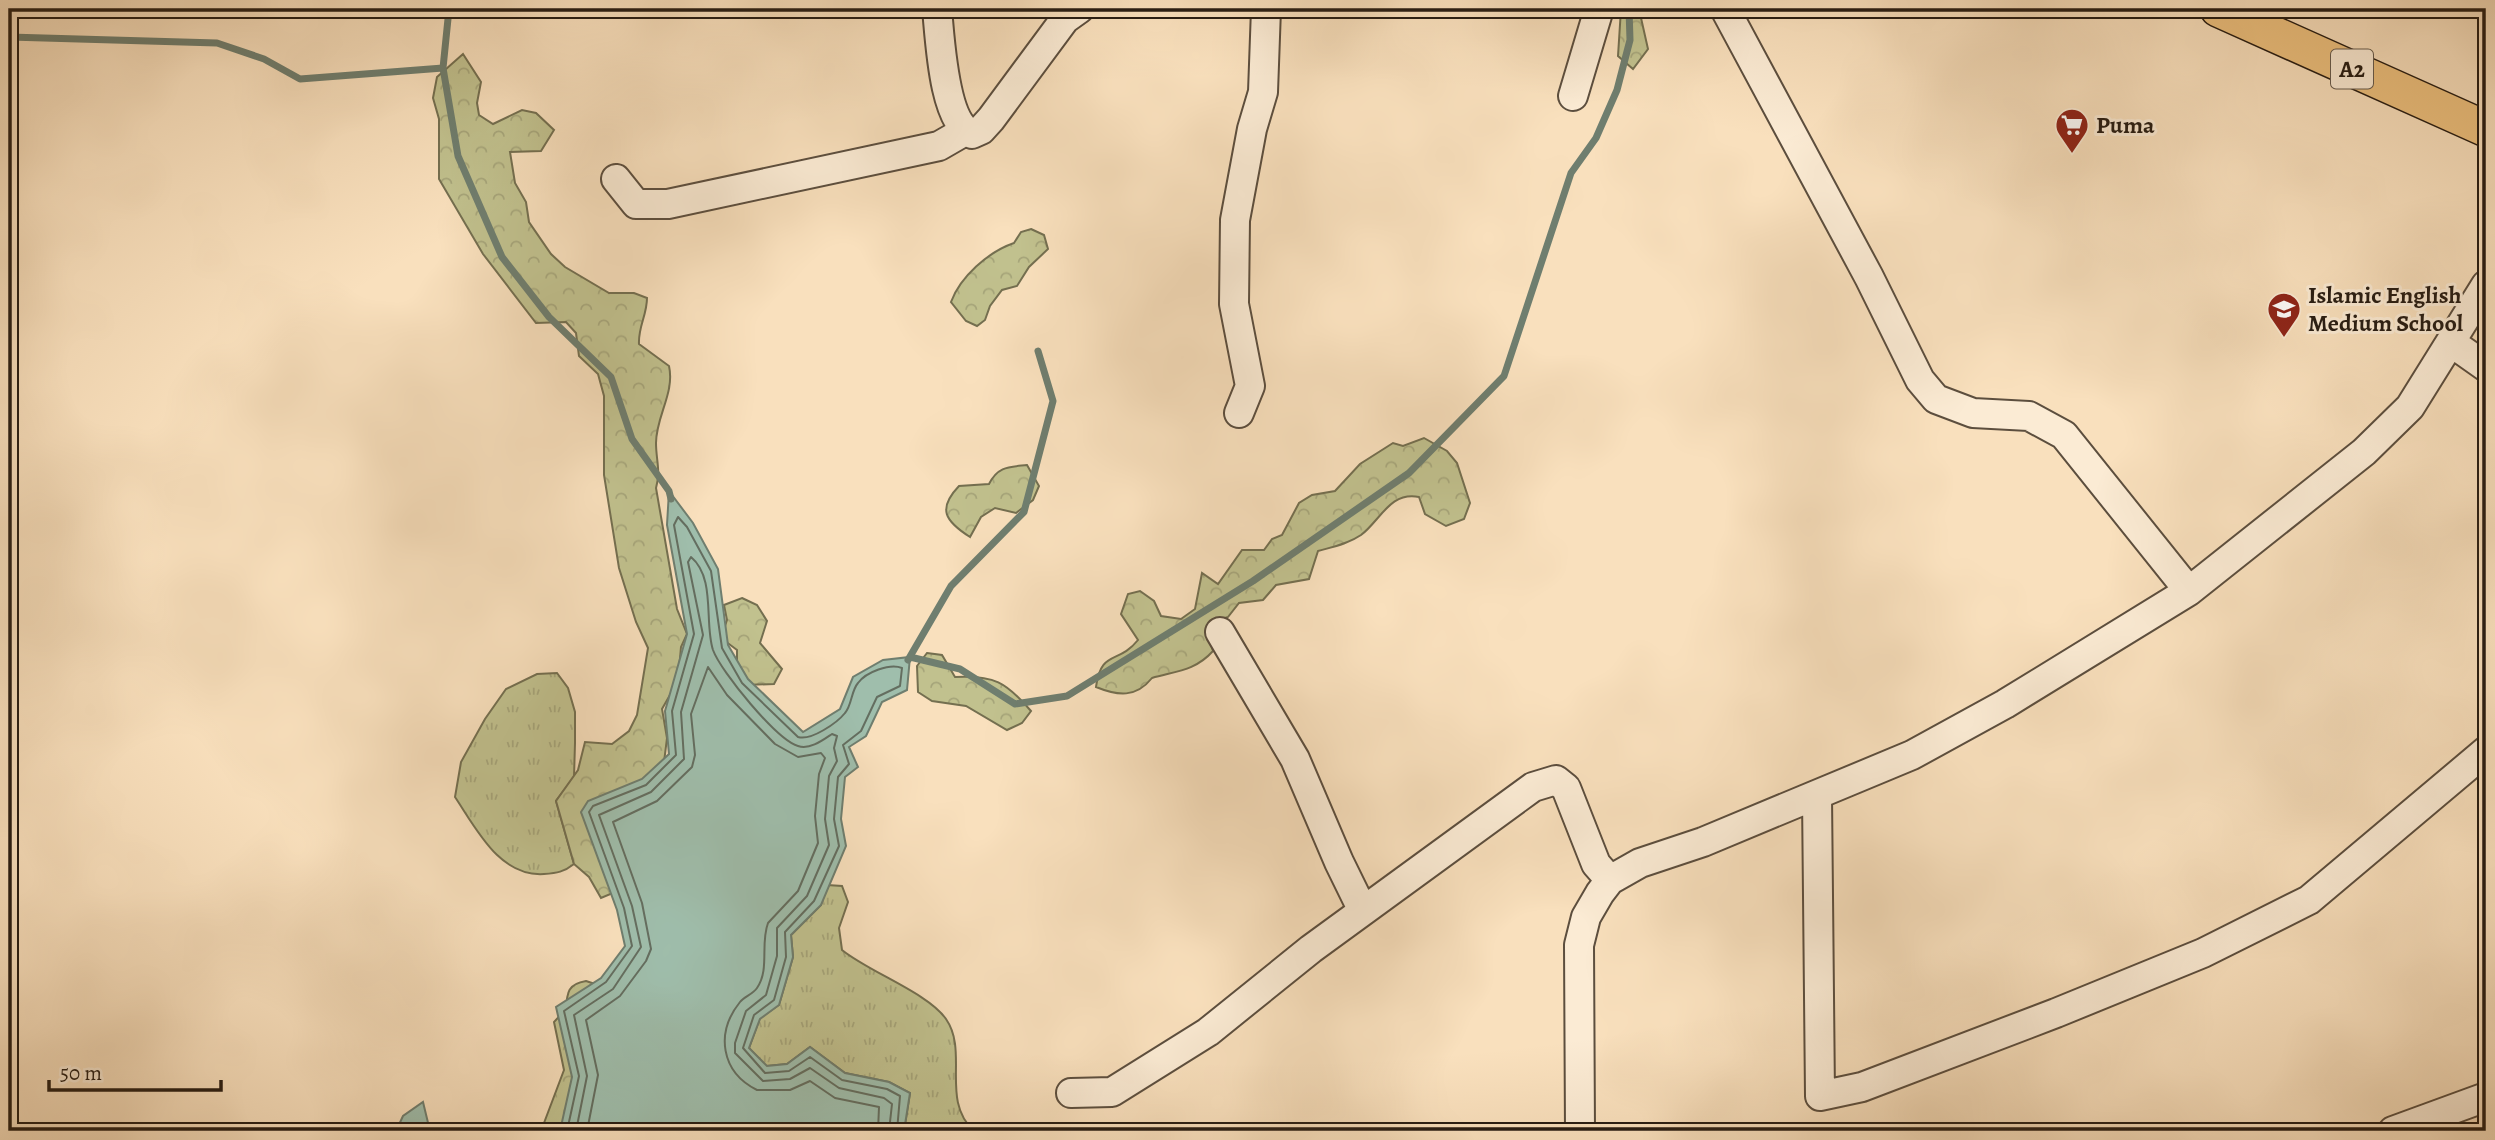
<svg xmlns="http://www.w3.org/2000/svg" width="2495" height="1140" viewBox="0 0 2495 1140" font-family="Alegreya,serif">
<defs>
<pattern id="grass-tufts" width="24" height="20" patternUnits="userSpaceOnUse" patternTransform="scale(1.75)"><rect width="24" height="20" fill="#c1c18e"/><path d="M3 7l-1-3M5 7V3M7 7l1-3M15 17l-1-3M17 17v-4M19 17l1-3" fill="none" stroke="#a6a57a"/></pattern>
<pattern id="forest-crowns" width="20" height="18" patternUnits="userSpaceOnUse" patternTransform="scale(1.75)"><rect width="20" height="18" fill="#c1c18e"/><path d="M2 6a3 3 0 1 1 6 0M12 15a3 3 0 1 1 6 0" fill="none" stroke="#a6a57a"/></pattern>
</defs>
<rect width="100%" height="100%" fill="#f9e0bd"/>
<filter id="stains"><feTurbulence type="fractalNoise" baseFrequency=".00286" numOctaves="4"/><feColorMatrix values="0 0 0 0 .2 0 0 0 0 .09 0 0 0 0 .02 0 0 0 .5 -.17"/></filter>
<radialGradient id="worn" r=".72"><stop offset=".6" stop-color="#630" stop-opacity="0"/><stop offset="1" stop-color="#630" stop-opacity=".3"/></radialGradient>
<path fill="url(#grass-tufts)" stroke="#746f50" stroke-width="2" d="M557 673 568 688 575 712V743L574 777 556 801 574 864C564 872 557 873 544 874 500 877 477 830 455 797L461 762 485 719 506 689 537 674Z
M827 885 842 886 848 902 839 928 842 950C869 972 928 993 946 1019 969 1052 940 1100 974 1131H904L910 1093 889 1082 845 1073 810 1047 787 1064 766 1066 749 1048 760 1018 779 1005 793 957 791 935 821 905Z"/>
<path fill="url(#forest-crowns)" stroke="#746f50" stroke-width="2" d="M1621 9H1639L1648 49 1633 69 1618 56Z
M463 54 481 82 477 103 479 115 493 124 522 110 536 113 554 130 541 151 510 152 515 183 526 202 529 222 551 254 565 267 609 293H634L647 298C647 315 638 327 639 344L669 366C675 393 656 416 656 443 656 460 661 471 656 488L677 609 687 634 681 647 678 681 662 709 667 738 664 762 620 890 601 898 589 877 574 864 556 801 578 770 585 742 612 744 629 731 637 715 648 648 636 622 619 568 604 475V396L598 374 579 356 576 333 566 322 536 323 483 254 439 179V119L433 98 437 77Z
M1031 229 1044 235 1048 249 1029 267 1017 286 1002 290 990 306 985 320 977 326 966 321 951 302C960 277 988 252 1014 243L1021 232Z
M1424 438 1447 451 1457 463 1470 503 1464 519 1446 526 1425 514 1419 497C1390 491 1380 521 1361 535 1348 544 1332 547 1318 551L1309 579 1276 585 1263 600 1239 603 1228 617 1213 622 1209 636 1213 651C1195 671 1176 671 1152 678 1136 698 1118 696 1096 687 1101 649 1118 665 1138 640L1121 614 1128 594 1140 591 1154 601 1161 616 1181 619 1195 609 1202 573 1218 584 1242 550H1264L1272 539 1282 535 1299 503 1312 495 1335 491 1360 464 1393 443 1403 446Z
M1027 465 1039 486 1033 500 1016 513 995 508 981 517 970 537C945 521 937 509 959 486L989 484C998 466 1009 467 1027 465Z
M742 598 757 605 767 621 760 643 782 669 774 684 745 685 737 671V650L721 638 727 620 724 605Z
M927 653 942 655 955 677C994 675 1006 682 1031 711L1022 723 1007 730 966 706 932 701 918 692 917 666Z
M586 981 601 986 571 1131H541L564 1070 554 1022 566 1009C567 992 568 984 586 981Z"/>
<path fill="#9fbeac" stroke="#6f7e6f" stroke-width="2" d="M669 491 693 523 718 569 728 645 748 679 803 732 840 709 853 677 883 660 910 657 907 690 882 702 866 736 849 747 858 767 845 777 841 819 846 846 821 905 791 935 793 957 779 1005 760 1019 749 1048 767 1066 787 1064 810 1047 845 1073 889 1082 910 1093 904 1131H560L572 1077 556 1007 601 978 625 946 617 910 581 812 588 801 642 779 669 754 665 711 687 634 667 525Z
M423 1102 430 1131H396L403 1116Z"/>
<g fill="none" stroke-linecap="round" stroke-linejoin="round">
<path stroke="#646e60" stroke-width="2" d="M567 1131 579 1076 564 1011 606 982 632 946 624 908 589 812 593 806 646 785 676 755 672 711 694 634 674 525 678 517 687 527 711 571 722 648 742 683 798 737C811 741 837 723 845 713 852 705 851 691 858 683 866 672 890 663 902 668L900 686 877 697 861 731 843 745 849 764 838 777 834 819 839 846 814 901 785 932 786 957 774 1000 754 1015 743 1048 765 1073 789 1071 810 1057 842 1080 887 1089 900 1096 897 1131
M576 1131 587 1076 574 1015 613 989 641 947 632 906 599 815 651 792 684 759 681 712 703 635 688 562 691 557C716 578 704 623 713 650 721 672 777 740 798 746 810 750 823 740 832 734L837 736 834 748 837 761 829 776 825 819 829 845 807 896 777 928V956L766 995 746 1011 735 1043V1053L763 1081 790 1079 810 1068 839 1088 884 1098 892 1104 889 1131
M587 1131 598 1075 586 1020 620 996 646 961 651 949 642 903 613 822 657 801 692 767 695 755 691 714 708 667 727 695 775 744 798 757 821 753 825 758 819 774 815 816 818 843 798 891 768 923C760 944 770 969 757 988 753 994 744 997 740 1002 715 1033 721 1072 757 1090H790L810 1081 835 1098 879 1107 878 1131"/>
<path stroke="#6f7e6f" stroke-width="7" d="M449 9 443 68 458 156 502 257 549 317 611 377 632 439 669 491 671 499
M9 37 217 43 264 59 300 79 443 68
M910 657 960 669 1015 704 1067 696 1253 581 1409 473 1504 376 1571 173 1596 138 1617 90 1630 40 1629 9
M908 660 951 586 1024 512 1053 401 1038 351"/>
<defs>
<path id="minor" d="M937 9C940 37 943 122 972 134L981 130 991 119 1065 19 1079 9
M1725 9 1869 277 1920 380 1936 399 1973 413 2029 416 2064 435 2189 591
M1573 96 1599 9
M616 179 636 204H668L939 146 965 131
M2452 343 2486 367
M1239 413 1250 386 1234 304 1235 220 1252 129 1263 92 1266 9
M1220 632 1295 759 1339 862 1363 911
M1817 796 1820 1096 1862 1087 2056 1013 2203 953 2309 900 2486 751
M1071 1093 1112 1092 1208 1032 1311 949 1533 787 1556 780 1566 788 1596 864 1610 880
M1580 1131 1579 945 1586 917 1600 893 1610 880 1640 863 1703 842 1912 755 2005 704 2189 591 2364 452 2410 407 2486 285
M2393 1131 2486 1097"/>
<path id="major" d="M2218 9 2486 129"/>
</defs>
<use href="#minor" stroke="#5c4e3e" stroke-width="32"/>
<use href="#major" stroke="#281d13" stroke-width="38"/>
<use href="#minor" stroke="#fbebd4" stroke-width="28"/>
<use href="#major" stroke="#ecc07e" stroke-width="35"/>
</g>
<defs>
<symbol id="supermarket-pin" viewBox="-11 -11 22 30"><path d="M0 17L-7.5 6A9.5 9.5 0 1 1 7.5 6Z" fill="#8f2418" stroke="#fbebd4"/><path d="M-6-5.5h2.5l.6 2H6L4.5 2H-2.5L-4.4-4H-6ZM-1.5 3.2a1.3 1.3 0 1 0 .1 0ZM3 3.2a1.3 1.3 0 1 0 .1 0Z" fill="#fff"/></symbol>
<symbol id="school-pin" viewBox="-11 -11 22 30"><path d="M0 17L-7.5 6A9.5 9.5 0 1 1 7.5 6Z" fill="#8f2418" stroke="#fbebd4"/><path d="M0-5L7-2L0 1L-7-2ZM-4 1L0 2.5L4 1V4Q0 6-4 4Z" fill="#fff"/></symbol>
</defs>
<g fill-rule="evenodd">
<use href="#supermarket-pin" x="2053" y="106" width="38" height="52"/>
<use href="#school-pin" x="2265" y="290" width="38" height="52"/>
</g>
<g text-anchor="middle" stroke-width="6" stroke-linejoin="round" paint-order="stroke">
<rect fill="#fbebd4" stroke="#675b4d" stroke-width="2" x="2331" y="49.5" width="42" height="39" rx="5"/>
<g font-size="23" font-weight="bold" fill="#281d13">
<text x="2352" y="77">A2</text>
</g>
<g font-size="24" font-weight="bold" fill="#281d13" stroke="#fbebd4" text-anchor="start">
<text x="2096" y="133">Puma</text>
<text x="2308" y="303">Islamic English<tspan x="2308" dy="28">Medium School</tspan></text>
</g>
</g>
<rect width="2495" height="1140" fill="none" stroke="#f9e0bd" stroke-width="35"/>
<rect x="10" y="10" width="2474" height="1119" fill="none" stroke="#281d13" stroke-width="3.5"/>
<rect x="18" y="18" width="2460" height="1105" fill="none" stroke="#281d13" stroke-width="2"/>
<path d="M49 1080v10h172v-10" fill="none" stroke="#281d13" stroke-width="3.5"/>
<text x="60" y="1080" font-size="21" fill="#281d13" stroke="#fbebd4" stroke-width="5" paint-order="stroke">50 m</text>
<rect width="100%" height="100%" filter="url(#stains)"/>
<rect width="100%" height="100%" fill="url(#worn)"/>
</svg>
